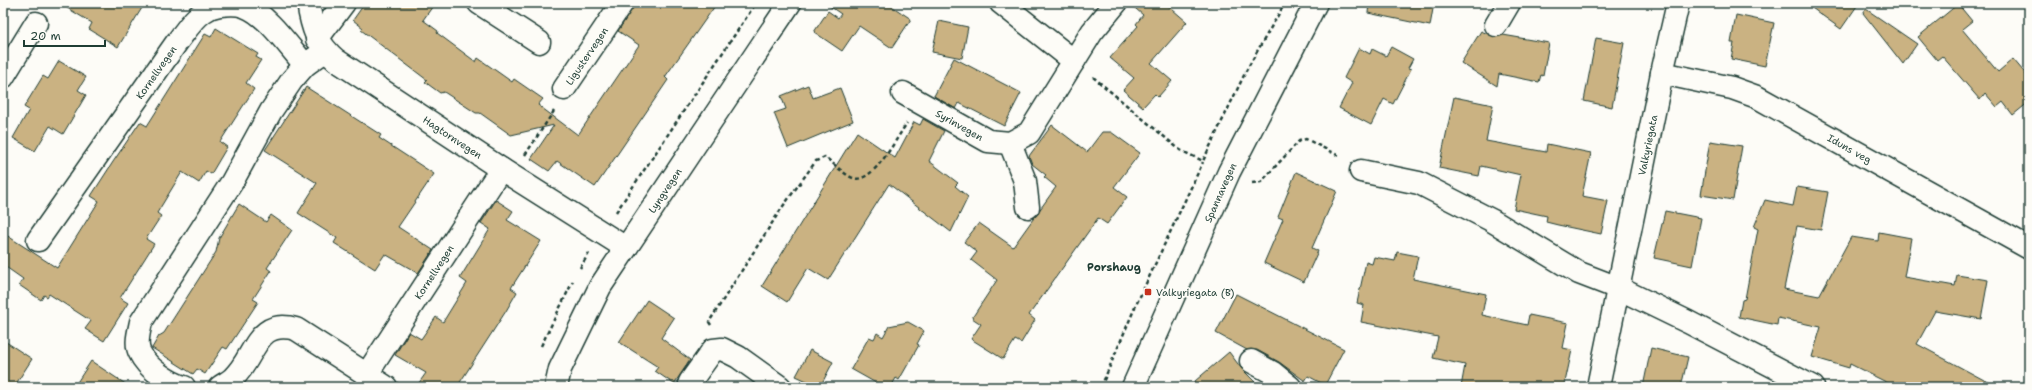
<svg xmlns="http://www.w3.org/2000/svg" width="2032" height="390" viewBox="0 0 2032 390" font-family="'Shantell Sans',sans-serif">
<rect width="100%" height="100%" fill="#fdfcf7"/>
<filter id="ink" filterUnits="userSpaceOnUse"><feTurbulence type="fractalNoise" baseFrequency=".025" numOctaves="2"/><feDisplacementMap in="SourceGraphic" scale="8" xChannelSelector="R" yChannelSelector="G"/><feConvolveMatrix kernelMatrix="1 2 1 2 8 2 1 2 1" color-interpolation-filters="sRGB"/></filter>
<g filter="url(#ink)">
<path fill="#cab282" stroke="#1f3d34" d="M59 3H145L118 47 89 29 92 23Z
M365 3H435L423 20 438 31 437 33 476 62 478 58 512 82 514 79 543 99 538 105 578 135 639 45 618 31 636 3H717L665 77 668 80 595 187 557 161 549 171 531 159 554 125 511 135 480 113H476L444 92 440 93 425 82 427 80 361 30 363 28 353 20Z
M825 3H887L911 19 892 48 859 26 842 51 814 32 828 11 838 18 841 14Z
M1129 3H1165L1187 22 1151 63 1172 81 1158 97 1155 94 1143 107 1123 90 1134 78 1110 58 1138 26 1136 24 1143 15Z
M1369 3H1434L1430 26 1368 13Z
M1805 3H1859L1841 29Z
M1958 4 1972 21 1962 29 1998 72 2013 59 2029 78V102L2013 115 2003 102 1997 107 1985 93 1980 100 1942 56 1937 60 1918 37Z
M1866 9 1917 44 1903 64 1863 13Z
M1736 15 1774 23 1765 66 1731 59 1734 43H1731Z
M939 21 968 27 962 58 932 52Z
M216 28 258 54 256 57 261 60 246 83 254 89 220 142 227 147 211 174 206 171 199 183 182 172 157 213 161 216 146 239 154 244 120 298 128 303 104 341 85 329 91 321 49 294 47 297 44 295 41 300 19 285 23 279 3 265V233L57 268 99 201 91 196 113 162 140 122 147 126 205 34 211 37Z
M1481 31 1495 37 1503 35 1549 43 1543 76 1541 75 1539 82 1499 74 1497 86 1461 63Z
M1596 38 1624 43 1612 107 1584 101Z
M1391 47 1413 59 1408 68 1411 69 1393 104 1384 99 1371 125 1339 108 1352 83 1344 78 1359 48 1370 54 1372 49 1386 56Z
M954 58 1021 93 1004 126 959 103 956 109 934 96Z
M59 61 86 77 78 90 86 95 63 134 50 126 35 151 13 138 29 110 24 107 43 76 48 79Z
M808 85 813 98 840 88 853 121 788 148 774 113 786 109 781 96Z
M306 87 381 135 379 138 434 174 398 227 433 250 418 273 385 254 375 269 334 243 337 238 298 213 317 183 265 150Z
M1454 97 1493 105 1486 141 1546 152 1547 144 1591 153 1582 196 1608 201 1601 234 1558 225 1546 222 1547 216 1514 209 1521 175 1481 166 1479 176 1439 168Z
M923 119 944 131 929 161 958 183 955 186 968 197 951 232 889 184 828 280 808 268 787 302 762 286 857 132 895 158 914 122 920 125Z
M1052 125 1087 152 1102 132H1111L1140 153 1114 187 1127 197 1107 224 1098 218 1029 315 1035 320 1021 343 1015 340 1003 359 971 339 981 324 972 318 997 280 971 260 977 252 964 242 979 223 1013 247 1056 187 1044 177 1046 175 1032 164 1029 156Z
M1710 141 1742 146 1733 200 1701 195Z
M1296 172 1337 191 1312 248 1318 251 1304 282 1264 263 1283 219 1278 217Z
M1797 187 1828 192 1821 230 1797 226 1784 289 1819 296 1851 237 1878 241 1879 232 1911 238 1904 277 1955 286 1957 275 1988 280 1981 319 1935 311 1917 344 1997 387H1896L1850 364 1849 368 1812 357 1821 327 1778 318 1777 325 1739 317 1742 300 1745 299 1758 229 1754 227 1765 200 1793 206Z
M496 200 513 211 507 220 541 241 511 288 517 292 506 311 457 387H416L426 373 395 355 409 332 421 339 436 317 443 322 467 283 460 278 490 229 481 223Z
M239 204 266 222 271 215 292 230 267 268 271 271 253 299 258 302 227 349 223 347 205 374 197 369 193 374 152 348 159 336 164 333 216 252 219 238Z
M1665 211 1701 218 1692 266 1654 258Z
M1397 252 1418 256 1413 279 1486 294 1482 315 1527 325 1529 315 1568 323 1563 348 1572 350 1564 387H1461L1465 365 1433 358 1438 337 1361 322 1364 305 1357 303 1366 262 1372 264 1374 257 1395 261Z
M1236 294 1344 349 1325 385 1308 376 1305 381 1279 362 1257 350H1247L1216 333Z
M647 300 674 318 661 338 690 360 674 384 655 371 658 367 619 342Z
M908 322 924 331 917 344 919 345 899 380 896 378 891 387H883L851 369 869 337 874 339 877 333 883 337 889 326Z
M3 340 32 359 14 387H3Z
M1651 348 1688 357 1681 387H1643Z
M810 350 833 362 820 387 796 376Z
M1229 352 1241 368 1260 387H1188Z
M91 361 130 387H74Z"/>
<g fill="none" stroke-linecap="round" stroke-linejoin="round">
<defs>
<g id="minor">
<path id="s1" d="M308 3C312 28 317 44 336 60L501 169 626 248"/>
<path d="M479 3 539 42"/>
<path d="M1001 3 1074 61"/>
<path d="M1496 25 1509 3"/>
<path d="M317 39 344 3"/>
<path id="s2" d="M1662 73 1732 88 1757 97 2029 248"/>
<path d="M3 77 36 23"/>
<path id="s3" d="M564 89 622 3"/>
<path id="s4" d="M903 93 988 141 1010 143 1029 133 1092 32 1116 3"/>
<path d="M1010 143 1025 181 1028 207"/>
<path d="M1361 171 1419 183 1491 220 1579 273 1618 288 1688 322 1813 387"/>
<path id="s5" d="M38 240 177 42C185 32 192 20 203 12 207 9 214 6 220 5 228 4 236 3 244 6 266 13 290 48 305 65"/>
<path d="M1251 361 1273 373 1290 387"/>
<path id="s6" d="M367 374 501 169"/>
<path d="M690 382 713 350 722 349 738 357 780 387"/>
<path d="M184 387C169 383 147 368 140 353 135 344 139 332 141 322L232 182 271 111 292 80 305 65 325 51"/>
<path d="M220 387C224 384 229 382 233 378 256 357 255 318 296 329L386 387"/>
<path id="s7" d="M556 387 560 369 600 287 790 3"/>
<path id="s8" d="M1598 387 1662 73 1678 3"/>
</g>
<g id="major">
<path id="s9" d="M1133 387 1229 172 1316 3"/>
</g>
</defs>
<use href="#minor" stroke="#1f3d34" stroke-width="25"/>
<use href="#major" stroke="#1f3d34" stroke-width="25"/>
<path stroke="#1f3d34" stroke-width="2.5" stroke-dasharray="4 3" stroke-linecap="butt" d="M1093 77 1180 150 1203 161 1247 69 1285 3
M525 155 554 111
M1252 183 1261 182 1299 141 1306 139 1341 157
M616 212 756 3
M580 268 589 253
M711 325 709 322 781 209 816 161 825 157C832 162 846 176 853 178 873 185 897 137 907 123
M541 346 573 281
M1101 387 1136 305 1203 162"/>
<use href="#minor" stroke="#fdfcf7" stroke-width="22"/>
<use href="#major" stroke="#fdfcf7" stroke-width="22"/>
</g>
</g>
<rect fill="#c8321e" stroke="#fdfcf7" stroke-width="1.5" x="1144" y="288" width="8" height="8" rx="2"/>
<g text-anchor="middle" stroke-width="4" stroke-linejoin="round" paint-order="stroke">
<g font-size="10" fill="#1f3d34" stroke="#fdfcf7">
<text dy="4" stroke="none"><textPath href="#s3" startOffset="40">Ligustervegen</textPath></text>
<text dy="4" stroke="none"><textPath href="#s5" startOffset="205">Kornellvegen</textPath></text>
<text dy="4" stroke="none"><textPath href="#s4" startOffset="65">Syrinvegen</textPath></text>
<text dy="4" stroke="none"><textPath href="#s1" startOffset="205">Hagtornvegen</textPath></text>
<text dy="4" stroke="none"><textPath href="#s8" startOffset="247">Valkyriegata</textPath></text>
<text dy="4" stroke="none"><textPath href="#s2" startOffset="204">Iduns veg</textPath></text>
<text dy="4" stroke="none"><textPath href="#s7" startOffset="226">Lyngvegen</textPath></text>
<text dy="4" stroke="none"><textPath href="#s9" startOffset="213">Spannavegen</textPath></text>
<text dy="4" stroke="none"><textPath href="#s6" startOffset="122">Kornellvegen</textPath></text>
</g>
<g font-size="10" fill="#1f3d34" stroke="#fdfcf7" text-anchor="start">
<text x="1156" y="296">Valkyriegata (B)</text>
</g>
<g font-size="11" font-weight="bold" fill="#1f3d34" stroke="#fdfcf7">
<text x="1114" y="271">Porshaug</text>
</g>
</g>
<rect width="2032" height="390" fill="none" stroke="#fdfcf7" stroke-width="16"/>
<rect x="8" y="8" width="2016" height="374" fill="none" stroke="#1f3d34" stroke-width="1.5" filter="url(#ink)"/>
<path d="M24 40v6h81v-6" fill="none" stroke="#1f3d34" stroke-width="2"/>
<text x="30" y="40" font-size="12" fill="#1f3d34" stroke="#fdfcf7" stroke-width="3" paint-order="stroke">20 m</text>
</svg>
